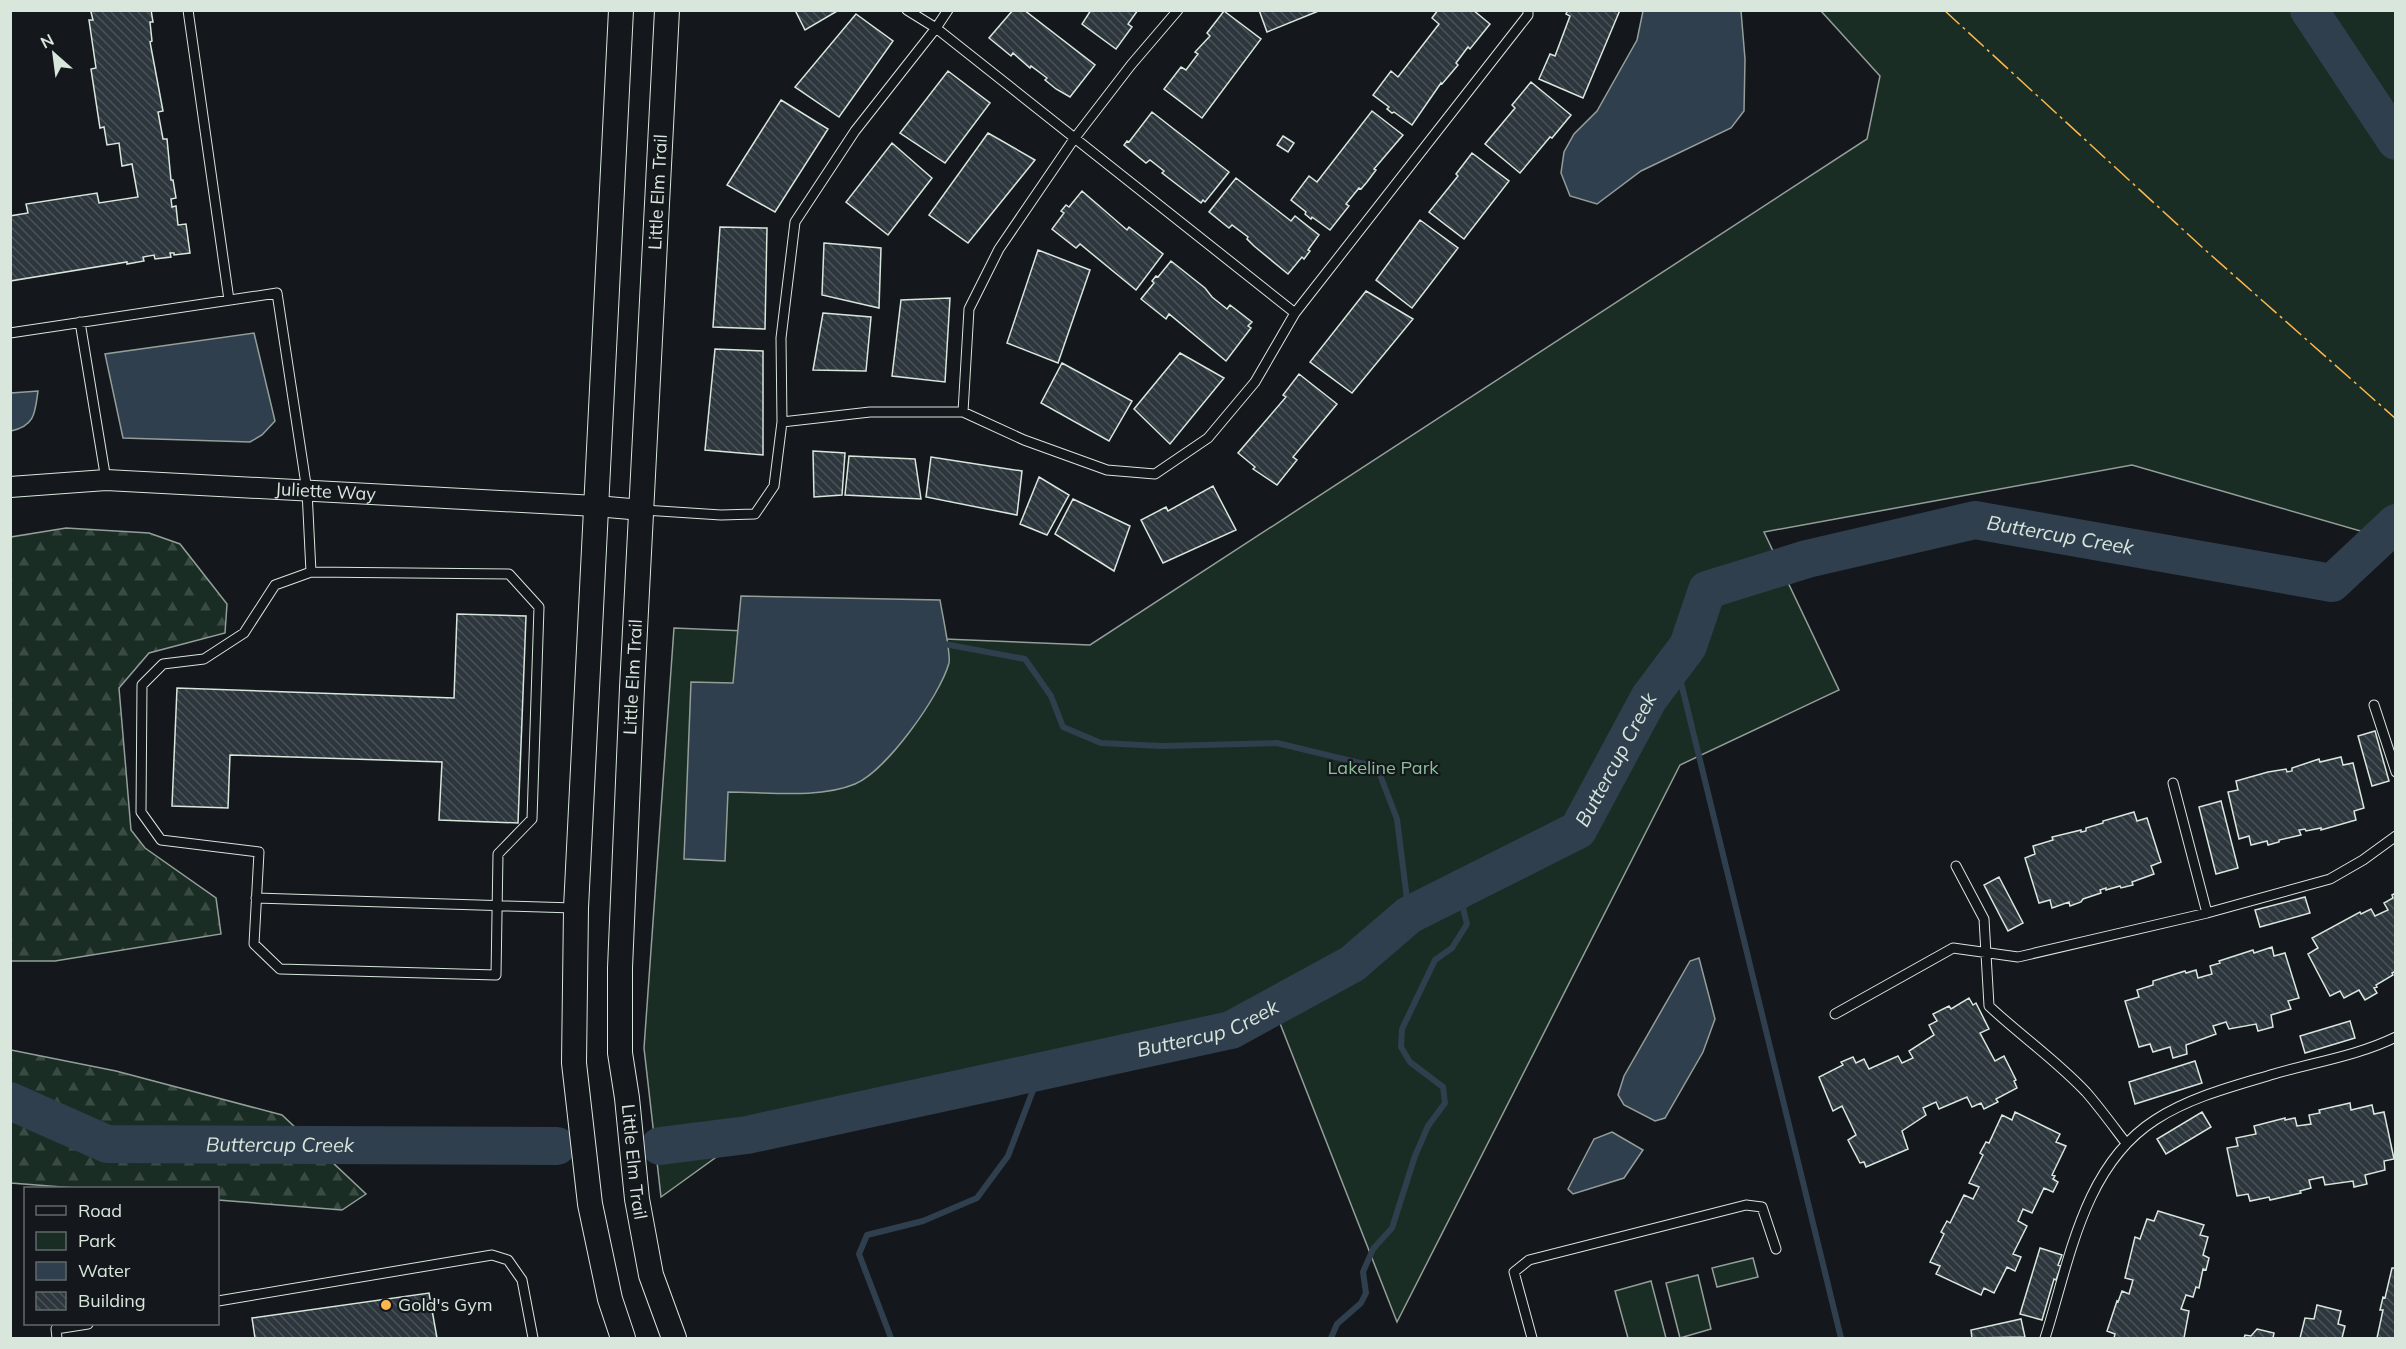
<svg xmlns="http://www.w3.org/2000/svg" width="2406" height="1349" viewBox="0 0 2406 1349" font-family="Mulish,sans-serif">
<defs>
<pattern id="forest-firs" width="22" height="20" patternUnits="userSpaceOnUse" patternTransform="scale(1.5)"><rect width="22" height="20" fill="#1a2d24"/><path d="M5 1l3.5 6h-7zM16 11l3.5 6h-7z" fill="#3b4b43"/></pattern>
<pattern id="building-back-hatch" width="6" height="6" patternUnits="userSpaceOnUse" patternTransform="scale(1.5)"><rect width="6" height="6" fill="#2c363c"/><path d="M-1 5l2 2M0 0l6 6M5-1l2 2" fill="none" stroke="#4a5358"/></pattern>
</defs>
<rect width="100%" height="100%" fill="#14181c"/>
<path fill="url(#forest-firs)" stroke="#939e99" stroke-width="1.5" d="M66 528 149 533 180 544 227 604 225 633 149 653 119 688 131 830 145 848 216 898 221 934 55 961H11V537Z
M11 1050 116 1071 282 1115 366 1194 342 1210 218 1200V1188H75L11 1183Z"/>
<path fill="#1a2d24" stroke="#939e99" stroke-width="1.5" d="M1821 11H2395V541L2132 465 1764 532 1839 690 1680 765 1397 1322 1274 1008 747 1135 661 1197 644 1048 674 628 1090 645 1867 139 1880 76Z
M1753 1258 1758 1277 1717 1287 1712 1268Z
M1698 1275 1711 1329 1680 1338 1666 1283Z
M1651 1281 1666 1338H1628L1615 1291Z"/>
<path fill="#2f3f4d" stroke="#939e99" stroke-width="1.5" d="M1643 11H1741L1745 59 1744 111 1731 128 1641 171 1597 204 1570 196 1561 173 1564 152 1574 134 1597 111 1637 40Z
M254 333 275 421 262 435 250 442 123 438 105 354Z
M38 391C35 413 35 426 11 431V393Z
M741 596 940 600C942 613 951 653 949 663 940 696 886 771 855 784 819 799 767 792 728 792L725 861 684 859 691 682 733 683Z
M1699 958 1715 1019 1703 1052 1665 1118 1655 1121 1624 1105 1618 1095 1624 1076 1690 961Z
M1612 1132 1643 1150 1624 1178 1573 1194 1568 1189 1594 1139Z"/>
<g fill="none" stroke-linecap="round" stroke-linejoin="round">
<path stroke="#2f3f4d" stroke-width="6" d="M939 643 1025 659 1051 696 1063 727 1101 743 1162 746 1277 743 1377 767 1397 819 1409 915
M1676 662 1841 1338
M891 1338 859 1254 867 1235 923 1221 977 1198 1008 1156 1040 1072
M1331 1338 1337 1324 1361 1303 1366 1293 1363 1272 1373 1249 1392 1228 1415 1156 1428 1126 1445 1103 1443 1087 1410 1062 1401 1047 1402 1029 1435 960 1452 948 1467 924 1463 908 1485 877"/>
<g stroke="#2f3f4d" stroke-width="38">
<path d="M2309 10 2396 141"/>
<path id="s1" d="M10 1101 107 1144 557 1146"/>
<path id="s2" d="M660 1146 747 1135 1231 1030 1352 964 1409 915 1578 830 1649 698 1688 646 1707 590 1807 559 1975 520 2332 583 2396 523"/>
</g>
</g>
<path fill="url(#building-back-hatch)" stroke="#d8e6dc" stroke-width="1.5" d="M88 10H151L153 22H150L152 41 150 42 163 111 158 112 163 139H167L171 180H173L176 198 171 199 172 207 176 206 178 225 186 224 190 253 174 255V253H170L171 257 155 259 154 255 143 257 144 261 127 264V262L10 281V216L28 213 26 204 97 193 99 203 138 197 132 164 122 166 119 143 107 145 104 127 100 128 91 69 96 68 89 20H93L91 12Z
M795 10H839L805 30Z
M1013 10H1024L1095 65 1070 97 1056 89 1045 80 1047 78 1031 66 1030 68 1013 53 1011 56 989 38Z
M1091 10H1138L1128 24 1132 27 1116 49 1082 24Z
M1259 10H1321L1267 32Z
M1438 10H1473L1490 24 1470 49 1468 47 1456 63 1458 65 1442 84 1441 83 1412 125 1394 112 1392 113 1387 109 1389 107 1373 95 1391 71 1398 77 1439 24 1432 18Z
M1568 10H1620L1583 98 1539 79 1550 54 1555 56 1570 16 1566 14Z
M1224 11 1261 39 1202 118 1164 89 1181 67 1186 70 1198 54 1195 52 1210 36 1207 33Z
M856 14 893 41 839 117 795 87Z
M948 71 990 103 945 163 900 133Z
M1531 82 1571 115 1552 138 1550 137 1520 173 1485 144 1515 108 1512 105Z
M781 100 828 129 775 212 727 185Z
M1372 111 1403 135 1374 169 1376 170 1367 182 1361 189 1359 188 1346 204 1349 206 1330 230 1312 217 1311 219 1305 214 1306 212 1291 200 1309 176 1317 182Z
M1152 112 1229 172 1205 202 1203 200 1201 203 1162 173 1164 171 1150 160 1146 163 1124 145 1127 141 1129 142Z
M988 133 1035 160 968 243 929 215Z
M1283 136 1294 143 1288 152 1277 145Z
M892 143 932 178 888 235 846 202Z
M1472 153 1509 181 1464 239 1429 212 1458 176 1456 174Z
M1236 178 1291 221 1295 216 1319 235 1308 250 1310 251 1304 259 1302 257 1288 274 1254 246 1247 239 1248 237 1232 225 1229 228 1209 212Z
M1082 191 1127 230 1129 227 1163 254 1136 290 1080 244 1076 248 1052 229 1064 213 1061 211 1066 205 1069 207Z
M1420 220 1458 248 1412 308 1376 280Z
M720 227 767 228 765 329 713 327Z
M824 243 881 248 879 308 822 295Z
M1038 250 1090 270 1058 363 1007 343Z
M1171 261 1205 288 1212 297 1227 309 1230 305 1252 322 1248 326 1251 328 1226 361 1169 314 1166 319 1141 299 1154 283 1152 281 1156 276 1158 277Z
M1366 291 1413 319 1352 393 1310 362Z
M950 298 945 382 892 376 901 300Z
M823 313 871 317 866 371 813 370Z
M715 349 763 351V455L705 450Z
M1180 353 1224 378 1170 444 1134 409Z
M1062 363 1132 401 1109 441 1041 403Z
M1299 374 1337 404 1293 457 1297 460 1277 485 1253 469 1255 467 1238 453 1286 397 1283 395Z
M813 451 845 453 842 495 814 497Z
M849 456 915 459 921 499 845 495Z
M931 457 1022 471 1017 515 926 497Z
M1039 477 1069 495 1047 535 1020 524Z
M1213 486 1236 530 1163 563 1141 520 1166 507 1168 511Z
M1073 499 1130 526 1114 571 1055 534Z
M457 614 526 616 518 823 439 820 442 762 230 755 228 808 172 806 177 688 454 698Z
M2375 731 2389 781 2372 786 2358 736Z
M2341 757 2343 765 2353 763 2364 808 2354 811 2356 820 2321 830V828L2306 831 2305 829 2299 830 2301 835 2279 840V842L2268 845 2267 841 2251 845 2249 836 2239 839 2228 792 2238 790 2236 781 2268 772 2286 769 2287 772 2292 771V768L2319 759 2320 762Z
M2221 801 2238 868 2216 874 2199 807Z
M2134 812 2137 821 2147 818 2161 862 2151 866 2154 874 2132 882 2133 885 2121 888 2120 886 2106 890V888L2100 890 2101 893 2083 899 2081 902 2070 906 2069 902 2052 908 2050 900 2039 903 2025 858 2035 854 2033 846 2053 840 2052 837 2081 830V832L2086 831V828L2103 823V821Z
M1999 877 2023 923 2008 931 1984 885Z
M2396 893V971L2392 973 2393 975 2376 985 2377 987 2374 988 2377 993 2365 1000 2359 990 2344 998 2340 991 2330 996 2308 954 2318 948 2312 938 2360 912 2361 914 2371 909 2375 916 2388 910 2384 903 2393 898 2392 895Z
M2305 897 2310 913 2260 927 2255 910Z
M2272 947 2274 956 2285 953 2299 998 2288 1001 2291 1009 2271 1015 2273 1027 2258 1031 2256 1024 2229 1029 2226 1022 2213 1026 2216 1034 2186 1045 2187 1054 2173 1058 2170 1047 2153 1052 2150 1044 2139 1047 2125 1001 2139 997 2137 990 2153 985V981L2185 971 2186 973 2196 970 2198 978 2212 974 2210 966 2220 963 2219 961 2253 950 2254 953Z
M1969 998 1973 1005 1976 1003 1989 1029 1980 1033 1995 1061 2004 1056 2016 1080 2014 1081 2017 1088 1996 1099 1998 1102 1984 1109 1981 1103 1972 1107 1967 1097 1939 1109 1936 1102 1923 1108 1926 1115 1902 1131 1908 1149 1866 1167 1864 1162 1860 1163 1848 1140 1856 1135 1842 1106 1833 1111 1819 1077 1843 1065 1841 1062 1853 1057 1856 1063 1864 1059 1869 1069 1898 1056 1902 1063 1913 1058 1909 1051 1934 1035 1929 1025 1937 1021 1933 1014 1949 1006 1951 1009Z
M2350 1021 2355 1038 2305 1053 2300 1036Z
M2195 1061 2202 1083 2135 1104 2129 1082Z
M2350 1103 2351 1110 2372 1105 2374 1114 2384 1112 2394 1159 2384 1161 2385 1170 2365 1175 2367 1184 2354 1187 2353 1181 2325 1185 2323 1177 2309 1180 2311 1188 2300 1191 2301 1193 2270 1200 2269 1197 2250 1201 2248 1194 2237 1196 2227 1148 2238 1146 2236 1138 2256 1134 2254 1126 2285 1118V1120L2295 1118 2297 1126 2311 1124 2309 1115 2320 1113 2319 1110Z
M2015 1112 2060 1134 2056 1142 2066 1146 2052 1175 2055 1176 2053 1179 2058 1182 2053 1192 2044 1188 2032 1213 2023 1209 2018 1221 2027 1226 2013 1254 2021 1257 2015 1271 2007 1267 1994 1293 1984 1288 1981 1295 1936 1274 1940 1266 1930 1262 1944 1234 1941 1232 1947 1221 1950 1223 1964 1195 1973 1199 1979 1187 1969 1183 1983 1155 1980 1153 1986 1142 1989 1143 2002 1115 2012 1120Z
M2202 1112 2211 1127 2166 1154 2157 1139Z
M2158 1211 2204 1225 2200 1235 2208 1237 2203 1255 2209 1258 2206 1270 2203 1269 2199 1288 2196 1287 2193 1297 2186 1295 2181 1309 2189 1311 2184 1338H2114L2115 1334 2107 1331 2117 1301 2118 1302 2122 1291 2129 1294 2133 1280 2125 1278 2135 1237 2140 1239 2147 1219 2154 1221Z
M2040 1248 2062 1255 2058 1265 2061 1266 2056 1280 2054 1279 2042 1320 2020 1314Z
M2392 1268H2396V1338H2377L2383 1310H2380L2383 1297 2385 1298Z
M429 1293 437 1338H255L252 1318Z
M2317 1305 2341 1311 2338 1324 2345 1326 2342 1338H2300L2305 1318 2314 1319Z
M2021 1319 2025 1337 1972 1338 1971 1330Z
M2257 1329 2274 1333 2273 1338H2244L2245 1335 2251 1336Z"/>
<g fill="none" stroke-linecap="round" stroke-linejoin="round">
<defs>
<path id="service" d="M188 10 229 300
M948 10 936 28 1295 313 1528 15V10
M80 322 106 480
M10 333 277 293 307 491 311 572 509 574 539 607 532 819 498 854 496 975 280 969 254 944 259 852 161 840 141 812 142 685 163 664 204 659 244 633 275 585 311 572
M963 412 969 309 999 249 1074 139 1131 65 1178 10
M782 422 870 412H963L1024 440 1107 470 1155 474 1208 438 1255 382 1295 313
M644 510 721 515 755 514 774 486 782 422 781 338 795 222 855 131 936 28 907 10
M2374 705 2396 772
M2173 783 2207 913
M1956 866 1984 919 1989 1006C2021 1036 2056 1060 2086 1092 2100 1108 2113 1126 2126 1143
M256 898 574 908
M1835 1014 1953 948 2018 957 2207 913 2330 879 2363 860 2396 836
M218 1301 492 1255 508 1260 522 1280 533 1338
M57 1338 56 1329 88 1324
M1532 1338 1514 1272 1529 1260 1746 1205 1762 1207 1776 1249
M2045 1338C2069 1263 2083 1166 2155 1120 2190 1097 2234 1086 2274 1074 2315 1062 2357 1056 2396 1037"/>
<g id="minor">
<path id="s3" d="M10 487 106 480 596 506 642 510"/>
</g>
<g id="tertiary">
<path d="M621 10 576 908 574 1063 590 1204 610 1299 623 1338"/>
<path id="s4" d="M667 10 632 688 620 968V1053L627 1098 637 1199 651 1275 674 1338"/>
</g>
</defs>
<use href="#service" stroke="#d8e6dc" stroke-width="11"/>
<use href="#minor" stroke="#d8e6dc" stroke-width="22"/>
<use href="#tertiary" stroke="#d8e6dc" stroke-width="26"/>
<use href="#service" stroke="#14181c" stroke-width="9"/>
<use href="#minor" stroke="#14181c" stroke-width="20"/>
<use href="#tertiary" stroke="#14181c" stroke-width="24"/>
<path stroke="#ffb74d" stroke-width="1.5" stroke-dasharray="21 4.5 3 4.5" stroke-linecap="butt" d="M1944 10 2203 248 2396 419"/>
</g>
<circle fill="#ffb74d" stroke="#14181c" stroke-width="2" cx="386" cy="1305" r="6"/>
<g text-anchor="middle" stroke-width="4.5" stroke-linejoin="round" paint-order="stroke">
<g font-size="18" fill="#d8e6dc" stroke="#14181c">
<text transform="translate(658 192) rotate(-87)" y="6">Little Elm Trail</text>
<text dy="6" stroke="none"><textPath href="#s3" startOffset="316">Juliette Way</textPath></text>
<text transform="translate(633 677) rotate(-87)" y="6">Little Elm Trail</text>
<text dy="6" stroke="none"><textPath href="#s4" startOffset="1154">Little Elm Trail</textPath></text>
</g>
<g font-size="18" fill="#8ac095" stroke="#14181c">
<text x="1383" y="774">Lakeline Park</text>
</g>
<g font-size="18" fill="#d8e6dc" stroke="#14181c" text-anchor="start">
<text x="398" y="1311">Gold's Gym</text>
</g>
<g font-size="20" font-style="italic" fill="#d8e6dc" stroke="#14181c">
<text dy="7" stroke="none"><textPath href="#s2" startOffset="1623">Buttercup Creek</textPath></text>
<text dy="7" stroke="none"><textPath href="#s2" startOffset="1065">Buttercup Creek</textPath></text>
<text dy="7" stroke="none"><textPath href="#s2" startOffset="561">Buttercup Creek</textPath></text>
<text dy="7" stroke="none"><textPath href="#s1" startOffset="279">Buttercup Creek</textPath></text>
</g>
</g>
<rect width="2406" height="1349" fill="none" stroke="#d8e6dc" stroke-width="24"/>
<rect x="24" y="1187" width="195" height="138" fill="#14181c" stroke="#626a69" stroke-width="1.5"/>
<rect x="36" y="1206" width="30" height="9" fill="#14181c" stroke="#626a69" stroke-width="1.5"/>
<text x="78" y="1217" font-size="18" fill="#d8e6dc">Road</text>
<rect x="36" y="1232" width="30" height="18" fill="#1a2d24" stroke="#626a69" stroke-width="1.5"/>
<text x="78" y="1247" font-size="18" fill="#d8e6dc">Park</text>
<rect x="36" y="1262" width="30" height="18" fill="#2f3f4d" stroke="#626a69" stroke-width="1.5"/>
<text x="78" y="1277" font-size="18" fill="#d8e6dc">Water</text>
<rect x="36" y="1292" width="30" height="18" fill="url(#building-back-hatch)" stroke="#626a69" stroke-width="1.5"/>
<text x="78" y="1307" font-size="18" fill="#d8e6dc">Building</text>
<g transform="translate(54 54) rotate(332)" stroke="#14181c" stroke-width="4.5" paint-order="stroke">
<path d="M0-4.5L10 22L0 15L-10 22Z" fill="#d8e6dc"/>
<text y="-9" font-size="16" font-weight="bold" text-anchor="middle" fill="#d8e6dc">N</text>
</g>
</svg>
